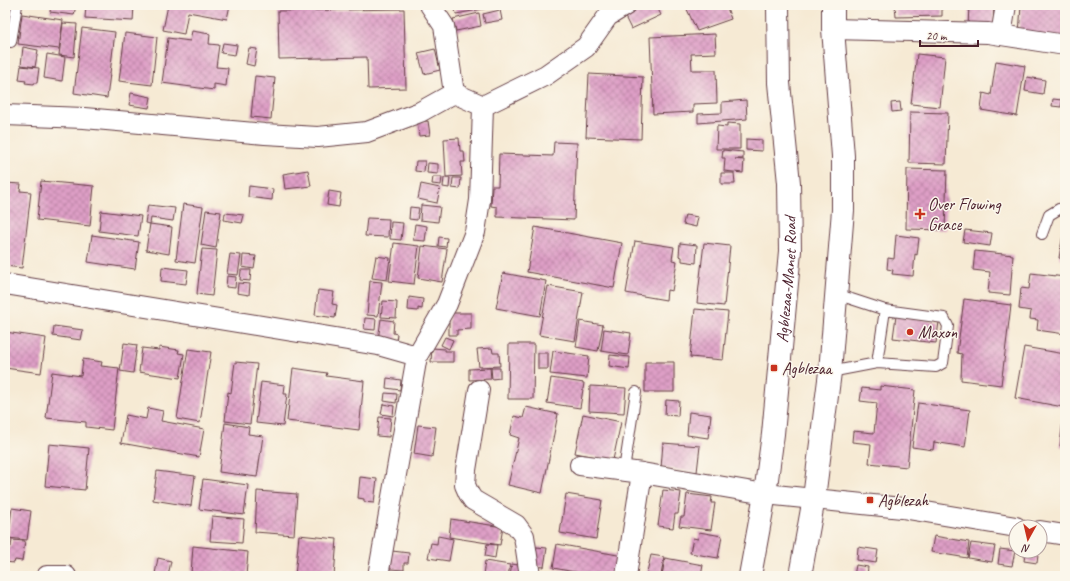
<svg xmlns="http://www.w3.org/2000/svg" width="1070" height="581" viewBox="0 0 1070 581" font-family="Caveat,sans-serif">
<defs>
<pattern id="building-cross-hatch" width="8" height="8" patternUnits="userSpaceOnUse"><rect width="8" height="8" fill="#de9fc6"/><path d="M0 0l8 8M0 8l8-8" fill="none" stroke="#b681a1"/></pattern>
</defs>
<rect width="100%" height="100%" fill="#fbf7ec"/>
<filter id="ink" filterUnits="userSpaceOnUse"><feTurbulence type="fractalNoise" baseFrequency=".025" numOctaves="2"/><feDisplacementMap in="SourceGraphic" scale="8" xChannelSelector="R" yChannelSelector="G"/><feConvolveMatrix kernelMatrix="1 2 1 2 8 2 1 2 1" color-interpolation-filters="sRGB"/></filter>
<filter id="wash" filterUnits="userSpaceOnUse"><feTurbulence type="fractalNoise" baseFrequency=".012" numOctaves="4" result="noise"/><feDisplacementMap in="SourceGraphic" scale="16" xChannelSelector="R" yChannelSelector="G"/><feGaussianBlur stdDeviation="0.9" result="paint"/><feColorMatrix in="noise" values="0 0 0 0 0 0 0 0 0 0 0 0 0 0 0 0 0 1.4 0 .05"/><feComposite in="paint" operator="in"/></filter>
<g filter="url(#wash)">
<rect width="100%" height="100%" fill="#f6ead4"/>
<g id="blocks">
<path fill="url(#building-cross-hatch)" d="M51 5H76L74 15 50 12Z
M86 5H134L133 21 85 18Z
M168 5H230L227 19 188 12 184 34 163 30Z
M454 5H499V6L456 14Z
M505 5H519V6L505 8Z
M645 5H656L661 15 631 29 624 15Z
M685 5H726L731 19 697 31Z
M895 5H942V16L896 17Z
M969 5H994L993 29 968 27Z
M1021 5H1065V39L1019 35Z
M404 9 406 88 368 89 367 57 279 59 278 11Z
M500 10 502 20 485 23 483 14Z
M479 13 481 26 456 31 453 19Z
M22 14 63 20 59 49 18 44Z
M63 23 77 24 74 57 59 55Z
M82 28 115 32 107 98 74 93Z
M192 31 210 34 209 44 219 45 216 67 228 68 226 86 214 84V90L162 83 168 38 190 41Z
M125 33 157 37 152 85 119 81Z
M715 34 716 53 691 54 692 70H716L717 103 693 104V112L653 114 650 37Z
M223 43 237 45 235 55 221 53Z
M23 47 38 50 35 67 21 65Z
M249 48 257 49 254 66 246 64Z
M435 49 440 70 424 74 418 53Z
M47 54 65 57 62 81 44 78Z
M917 54 945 57 940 107 911 104Z
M996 61 1025 66 1017 116 981 110 983 93 991 95Z
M21 66 39 68 37 83H34V84L25 83 26 81 19 80Z
M589 74 643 77 641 139 586 137Z
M255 76 275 78 271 119 251 117Z
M1027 77 1045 80 1043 94 1025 91Z
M131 93 151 97 149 108 129 105Z
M1053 99 1062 100 1061 107 1052 106Z
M746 100 747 119 698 123V114L722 113V102Z
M900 102 901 111 892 112 891 103Z
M910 112 948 113 946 164 909 163Z
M428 121 430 135 419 136 417 122Z
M727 123 740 124V149H716L717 126 727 127Z
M459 138 460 151H464L465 162H461L462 176 446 177 444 139Z
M746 139 762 140V151L746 150Z
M554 142 577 143 574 220 497 217V207L491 206 492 186H498L499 154 553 156Z
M723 150 743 152V159H735L744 160 743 173 724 171 725 158H722Z
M416 161H425L424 172 415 171Z
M428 163 438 164V174L427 173Z
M907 169 947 170 945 230 906 229Z
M308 170 311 186 285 189 283 174Z
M721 173H734L735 184H721Z
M433 177H442L441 185 432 184Z
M444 178H450L449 188 443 187Z
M453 178H461L460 189 452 188Z
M41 181 94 186 90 226 37 220Z
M5 183 21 184 20 191 31 192 22 268 5 266Z
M421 184 440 188 437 203 418 199Z
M249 186 273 189 272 200 248 197Z
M329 191 341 193 339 207 327 205Z
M183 204 203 207 195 263 176 260Z
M148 205 175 208 173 221 151 218 150 224 172 227 169 254 146 250 150 224 145 223Z
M421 205 440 207 438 222 420 220Z
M410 207 419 208 417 220 409 219Z
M206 210 221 212 216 248 201 245Z
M101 211 141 216 138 236 99 231Z
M225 213 244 215 242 223 224 220Z
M685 215 698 217 696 227 683 224Z
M367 218 389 219 388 237 365 236Z
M391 222 403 223 401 240 390 239Z
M415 224 427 226 425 241 413 240Z
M535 227 622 243 614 288 527 272Z
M1064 228H1065V259L1059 258Z
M965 230 992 233 990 246 963 242Z
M92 235 139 242 135 269 88 262Z
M896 235 919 238 917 255 915 254 913 276 892 274 893 270 887 269 888 258 894 259Z
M439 237 447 238 446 247 438 246Z
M635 241 674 247 672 260 677 261 672 291 667 290 666 300 626 293Z
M394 243 419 246 414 284 389 281Z
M680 243 697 245 696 263 682 261V257L679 256Z
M704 243 730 246 724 306 697 303Z
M422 246 447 249 442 282 418 278Z
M202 249 217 250 212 296 197 294Z
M975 251 1013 255 1010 295 988 293 990 272 973 270Z
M230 254 241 255 238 275 227 274Z
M243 255 256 256 254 269 242 267Z
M376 256 390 258 387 280 372 278Z
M162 267 188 270 186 284 161 281Z
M241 270H251L250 281 240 280Z
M503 273 546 281 540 316 496 308Z
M1031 273 1065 277V334L1037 330 1038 320 1030 319 1031 311 1019 309 1021 288 1029 289Z
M227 276 236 277 235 288 226 287Z
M370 281 382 282 378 316 367 315Z
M238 283 250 284 249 295 237 293Z
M548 286 583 292 575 341 539 335Z
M318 290 334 292 332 304 337 305 335 318 315 315Z
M409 297 423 299 422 309 418 308V311L408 310Z
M964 299 1011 305 1001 385 961 380 962 354 957 353Z
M383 301 397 302 396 318 381 317Z
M695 309 728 312 723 360 690 357Z
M449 313H471V329L457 330V335H449Z
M896 316 939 322 936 343 893 338Z
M365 318 376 319 375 330 364 329Z
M381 319 394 321 393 333 397 334 396 342 378 340Z
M580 321 603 325 598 351 576 347Z
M54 326 83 330 81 340 53 336Z
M604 329 631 333 628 355 601 351Z
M5 332 46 338 41 373 5 368 7 346H5Z
M445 337 453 340 449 349 441 345Z
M124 343 137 345 133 373 120 371Z
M509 344H534L533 399H508Z
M159 347 179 350 178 353 184 354 180 378 139 372 142 348 159 350Z
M1024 347 1065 354V393L1063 407 1015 398Z
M432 348 445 349V351H453V362H431Z
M492 348 493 353H499L500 366 479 367 477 349Z
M188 349 211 352 200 423 177 419Z
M553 351 589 356 587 378 550 374Z
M538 353H548V369H538Z
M610 355 630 357 629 369 609 366Z
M83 359 102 362 101 366 119 368 112 430 86 427V422L46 418 52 372 81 376Z
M235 362 257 364 250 424 225 421 228 392 231 393Z
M645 362H674V392H645Z
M293 368 327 373 326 376 364 381 359 430 287 421Z
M490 368 491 379 469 380V369Z
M491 368H500V378L492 379Z
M387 378 401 380 400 390 386 388Z
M551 378 584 383 580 408 547 403Z
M261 382 285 385 284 394H287L283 426 256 423Z
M590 386 626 388 624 413 589 411Z
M880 386 915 390 907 467 869 463 871 444 852 442 853 431 874 433 877 403 860 401 862 388 880 390Z
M385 393 397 394 396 403 384 401Z
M666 400 679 401 678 416 665 415Z
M918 403 970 410 965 447 934 442 933 450 912 447Z
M383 404 394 406 393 416 381 414Z
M526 407 558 414 542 493 508 485 519 438 510 435 514 416 523 418Z
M148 408 163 411 161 421 204 429 199 457 121 443 126 415 146 419Z
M689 412 711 415 708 438 687 435Z
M583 414 621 422 613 460 575 453Z
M379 417 391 418 389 437 377 436Z
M1063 419H1065V447L1060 446Z
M225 423 249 427 248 434 263 436 257 477 219 472Z
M418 425 436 427 432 457 414 454Z
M663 443 700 446 697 472 661 468Z
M49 444 89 448 85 490 45 486Z
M157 471 195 476 191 506 153 500Z
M360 477 377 479 374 503 364 502V499L358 498Z
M203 479 248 485 244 515 199 509Z
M663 490 681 492 678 514H675L673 528 658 526Z
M257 491 297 494 294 535 255 532Z
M566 494 602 500 596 539 560 533Z
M687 494 712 497 711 503H715L711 530 679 526 681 517H684Z
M12 508 31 511 27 540 8 538Z
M212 516 244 519 242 543 210 541Z
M451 519 503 527 500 545 449 537Z
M699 532 722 536 718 558 690 553 693 538 698 539Z
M299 535 337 539 334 576H295Z
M438 536 453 539 449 561 428 558 431 543 437 544Z
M934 536 969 542 967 558 931 552Z
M12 540 25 541 22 561 15 560 14 563 5 562V546L11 547Z
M971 543 995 546 992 562 968 558Z
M487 544 497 545 495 558 485 556Z
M557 544 623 556 620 576H597L553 568Z
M193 546 248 552 246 576H206L191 574Z
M536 547 547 548 544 567 534 566Z
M858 547 878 550 876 563 857 560Z
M1000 549 1015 551 1012 566 998 564Z
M392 551 409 553 408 563H404V570L390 569Z
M1025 553 1038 555 1037 563 1024 561Z
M651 555 664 557 661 576H646Z
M158 558 171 561 168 576 155 574Z
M665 558 703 565 701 576H662Z
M485 561 510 565 508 576H483Z
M512 564 524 566 523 576H510Z
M856 565 868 567 867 576H854Z"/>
</g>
</g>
<g filter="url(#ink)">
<use href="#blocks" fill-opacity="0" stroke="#643d44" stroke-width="1"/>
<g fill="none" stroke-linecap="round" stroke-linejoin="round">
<defs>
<path id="service" d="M11 42 17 5
M1042 234 1049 215 1059 209 1065 208
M877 363 885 310
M830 372 877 363 936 367 943 363 948 326 944 318 885 310 836 294
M624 470 636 392"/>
<path id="minor" d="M430 5 444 26 454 93
M833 29 988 33 1065 45
M1001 35 1006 5
M5 115 84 118 265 134 318 137 367 132 420 112 454 93 483 106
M5 284 378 345 417 356
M479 390 466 470 465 485 469 494 473 500 516 525 524 536 530 576
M580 465 642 473 765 494 902 508 1016 527
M1040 531 1065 535
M47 576H66
M378 576 417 356 447 304 475 232 480 200 483 106 546 75 586 47 608 16 626 5
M626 576 642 473"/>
<g id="secondary">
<path id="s1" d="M750 576 765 494 773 434 790 251 789 183 779 83 778 5"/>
<path d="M800 576 814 498 830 372 843 210V156L833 29V5"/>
</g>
</defs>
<use href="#service" stroke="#643d44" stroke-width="12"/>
<use href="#minor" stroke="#643d44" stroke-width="22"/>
<use href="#secondary" stroke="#643d44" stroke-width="24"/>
<use href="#service" stroke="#fff" stroke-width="10"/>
<use href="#minor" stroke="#fff" stroke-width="20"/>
<use href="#secondary" stroke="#fff" stroke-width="22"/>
</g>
</g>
<g fill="#c8321e" stroke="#fbf7ec" stroke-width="1.5">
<path d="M918 208h4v4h4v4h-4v4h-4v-4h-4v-4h4z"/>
<circle cx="910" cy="332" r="4"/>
<rect x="770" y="364" width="8" height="8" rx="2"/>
<rect x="866" y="496" width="8" height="8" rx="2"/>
</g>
<g text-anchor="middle" stroke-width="3" stroke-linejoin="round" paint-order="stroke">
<g font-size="17" fill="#4a1f2b" stroke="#fbf7ec" text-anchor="start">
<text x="928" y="210">Over Flowing<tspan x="928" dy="20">Grace</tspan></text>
<text x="918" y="338">Maxon</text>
<text x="782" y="374">Agblezaa</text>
<text x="878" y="506">Agblezah</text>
</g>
<g font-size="17" fill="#4a1f2b" stroke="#fbf7ec">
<text dy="6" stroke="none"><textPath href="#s1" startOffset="299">Agblezaa-Manet Road</textPath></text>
</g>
</g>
<rect width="1070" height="581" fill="none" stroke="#fbf7ec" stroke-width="20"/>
<g transform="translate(1028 539) rotate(188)"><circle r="19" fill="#fbf7ec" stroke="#b4a19f"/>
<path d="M0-3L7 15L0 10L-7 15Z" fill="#c8321e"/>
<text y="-6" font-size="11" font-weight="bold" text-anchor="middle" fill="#4a1f2b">N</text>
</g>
<path d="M920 40v6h58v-6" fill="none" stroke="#4a1f2b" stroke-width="2"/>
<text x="926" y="40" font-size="12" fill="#4a1f2b" stroke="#fbf7ec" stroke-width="3" paint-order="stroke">20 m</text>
</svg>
